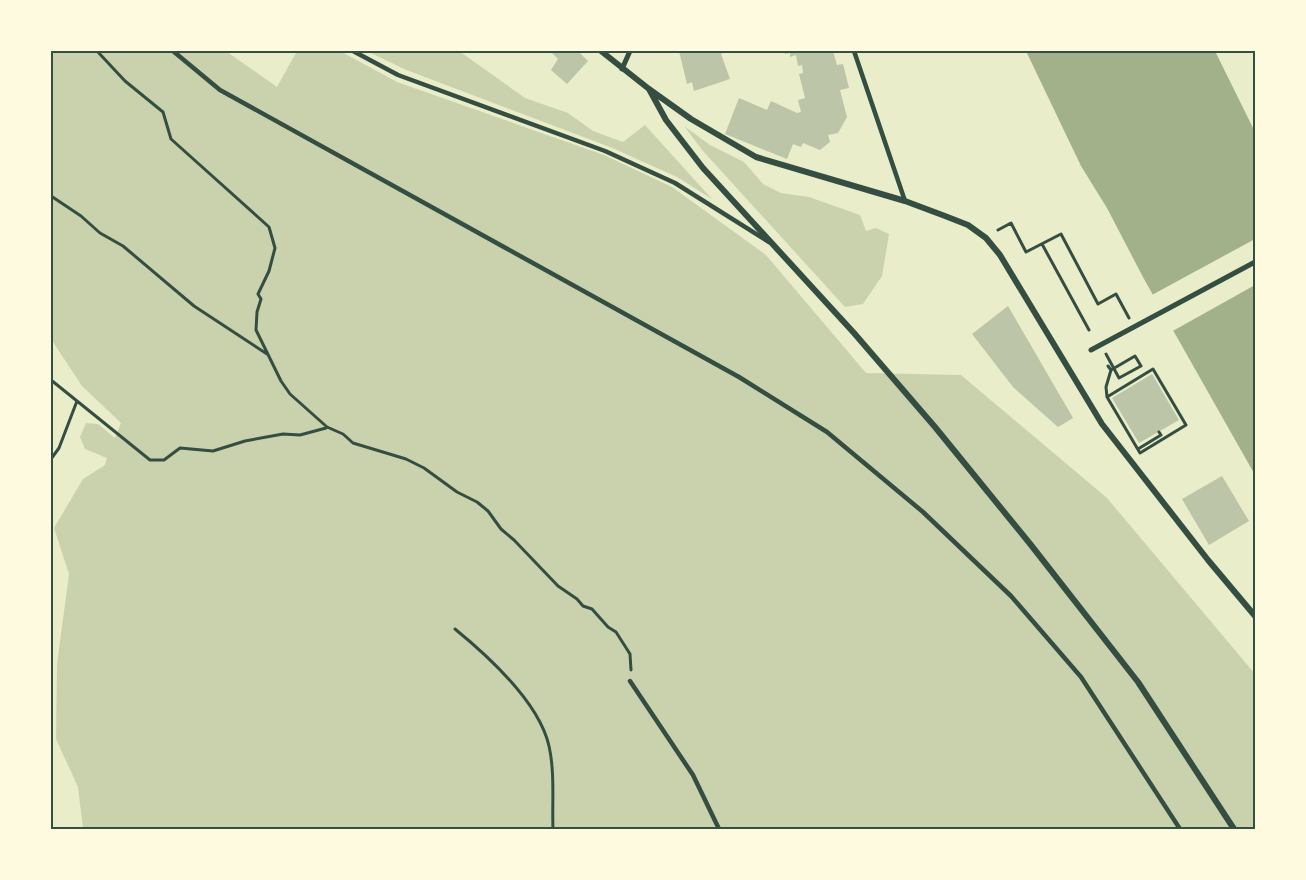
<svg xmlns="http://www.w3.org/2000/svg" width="1306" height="880" viewBox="0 0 1306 880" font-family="Manrope,sans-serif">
<rect width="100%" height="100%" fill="#e9edc9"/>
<path fill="#cad2ad" d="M51 51H226L277 87 297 51H340L397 82 604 155 672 187 766 255 866 373 961 375 1107 498 1255 674V829H83L78 787 56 739 57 664 69 574 54 528 83 479 105 465 107 458 85 449 80 437 86 423 98 424 115 438 121 423 82 386 51 339Z
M367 51H459L525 98 568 113 593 131 623 142 645 125 712 199 677 177 610 147 404 69Z
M684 126 710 145 744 162 763 184 781 193 809 197 860 215 866 231 876 228 889 234 882 276 863 304 845 307 703 151Z"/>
<path fill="#a3b18a" d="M1026 51H1215L1255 132V475L1144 279 1107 208 1081 166Z"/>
<path fill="#e9edc9" d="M1255 239V285L1171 332 1150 296Z"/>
<path fill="#bcc5a7" d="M550 51H578L588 61 567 84 551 70 558 59Z
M679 51H728L721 54 730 79 694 91 692 82 687 84Z
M784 51H833L837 65 843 64 849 88 840 90 847 117 838 133 828 135 830 142 820 150 803 143 801 147 793 144 787 159 725 134 739 98 767 110 771 101 797 113 801 112 798 100 805 98 799 74 803 73 802 65 798 66 796 55 790 57V53L785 54Z
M1008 306 1073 418 1058 427 1013 387 972 334Z
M1152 374 1179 420 1139 443 1112 398Z
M1222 476 1249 521 1209 545 1182 499Z"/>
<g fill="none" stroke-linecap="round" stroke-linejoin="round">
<path stroke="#344e41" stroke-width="3" d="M97 51 125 81 163 112 171 139 269 227 275 248 269 271 258 294 261 299 257 312 256 330 281 381 290 394 327 427 343 434 353 443 406 459 424 468 457 492 477 502 488 511 501 529 514 540 558 586 577 599 583 606 592 609 608 627 616 632 630 654 631 670
M51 196 81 216 100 233 123 246 194 306 267 354
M998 230 1011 223 1026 252 1061 234 1098 304 1116 294 1129 318
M1042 244 1089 330
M1106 354 1119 378 1141 366 1135 356 1111 370
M1153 369 1186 425 1140 453 1107 397Z
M51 380 77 401 59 448 51 459
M1107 397 1106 387 1111 370 1108 366
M77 401 150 460H164L180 448 213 451 245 441 283 434 300 435 326 428
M1138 449 1161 435 1159 432
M455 629C488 656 539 702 549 746 555 773 552 802 553 829"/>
<path stroke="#344e41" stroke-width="4.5" d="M173 51 220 90 739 377 827 432 923 512 1011 596 1081 677 1180 829
M353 51 398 75 605 151 675 183 769 242
M854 51 905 201
M630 681 693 775 719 829"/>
<path stroke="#344e41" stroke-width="5" d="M622 69 630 51
M1091 350 1255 262"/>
<path stroke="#344e41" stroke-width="6" d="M601 51 649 89 691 119 756 157 905 201 945 216 968 225 986 238 1000 255 1102 424 1208 560 1255 616
M649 89 666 120 703 168 854 333 935 427 1031 545 1138 682 1234 829"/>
</g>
<rect width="1306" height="880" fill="none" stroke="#fefae0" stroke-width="105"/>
<rect x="52" y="52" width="1202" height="776" fill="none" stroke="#344e41" stroke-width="2"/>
</svg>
